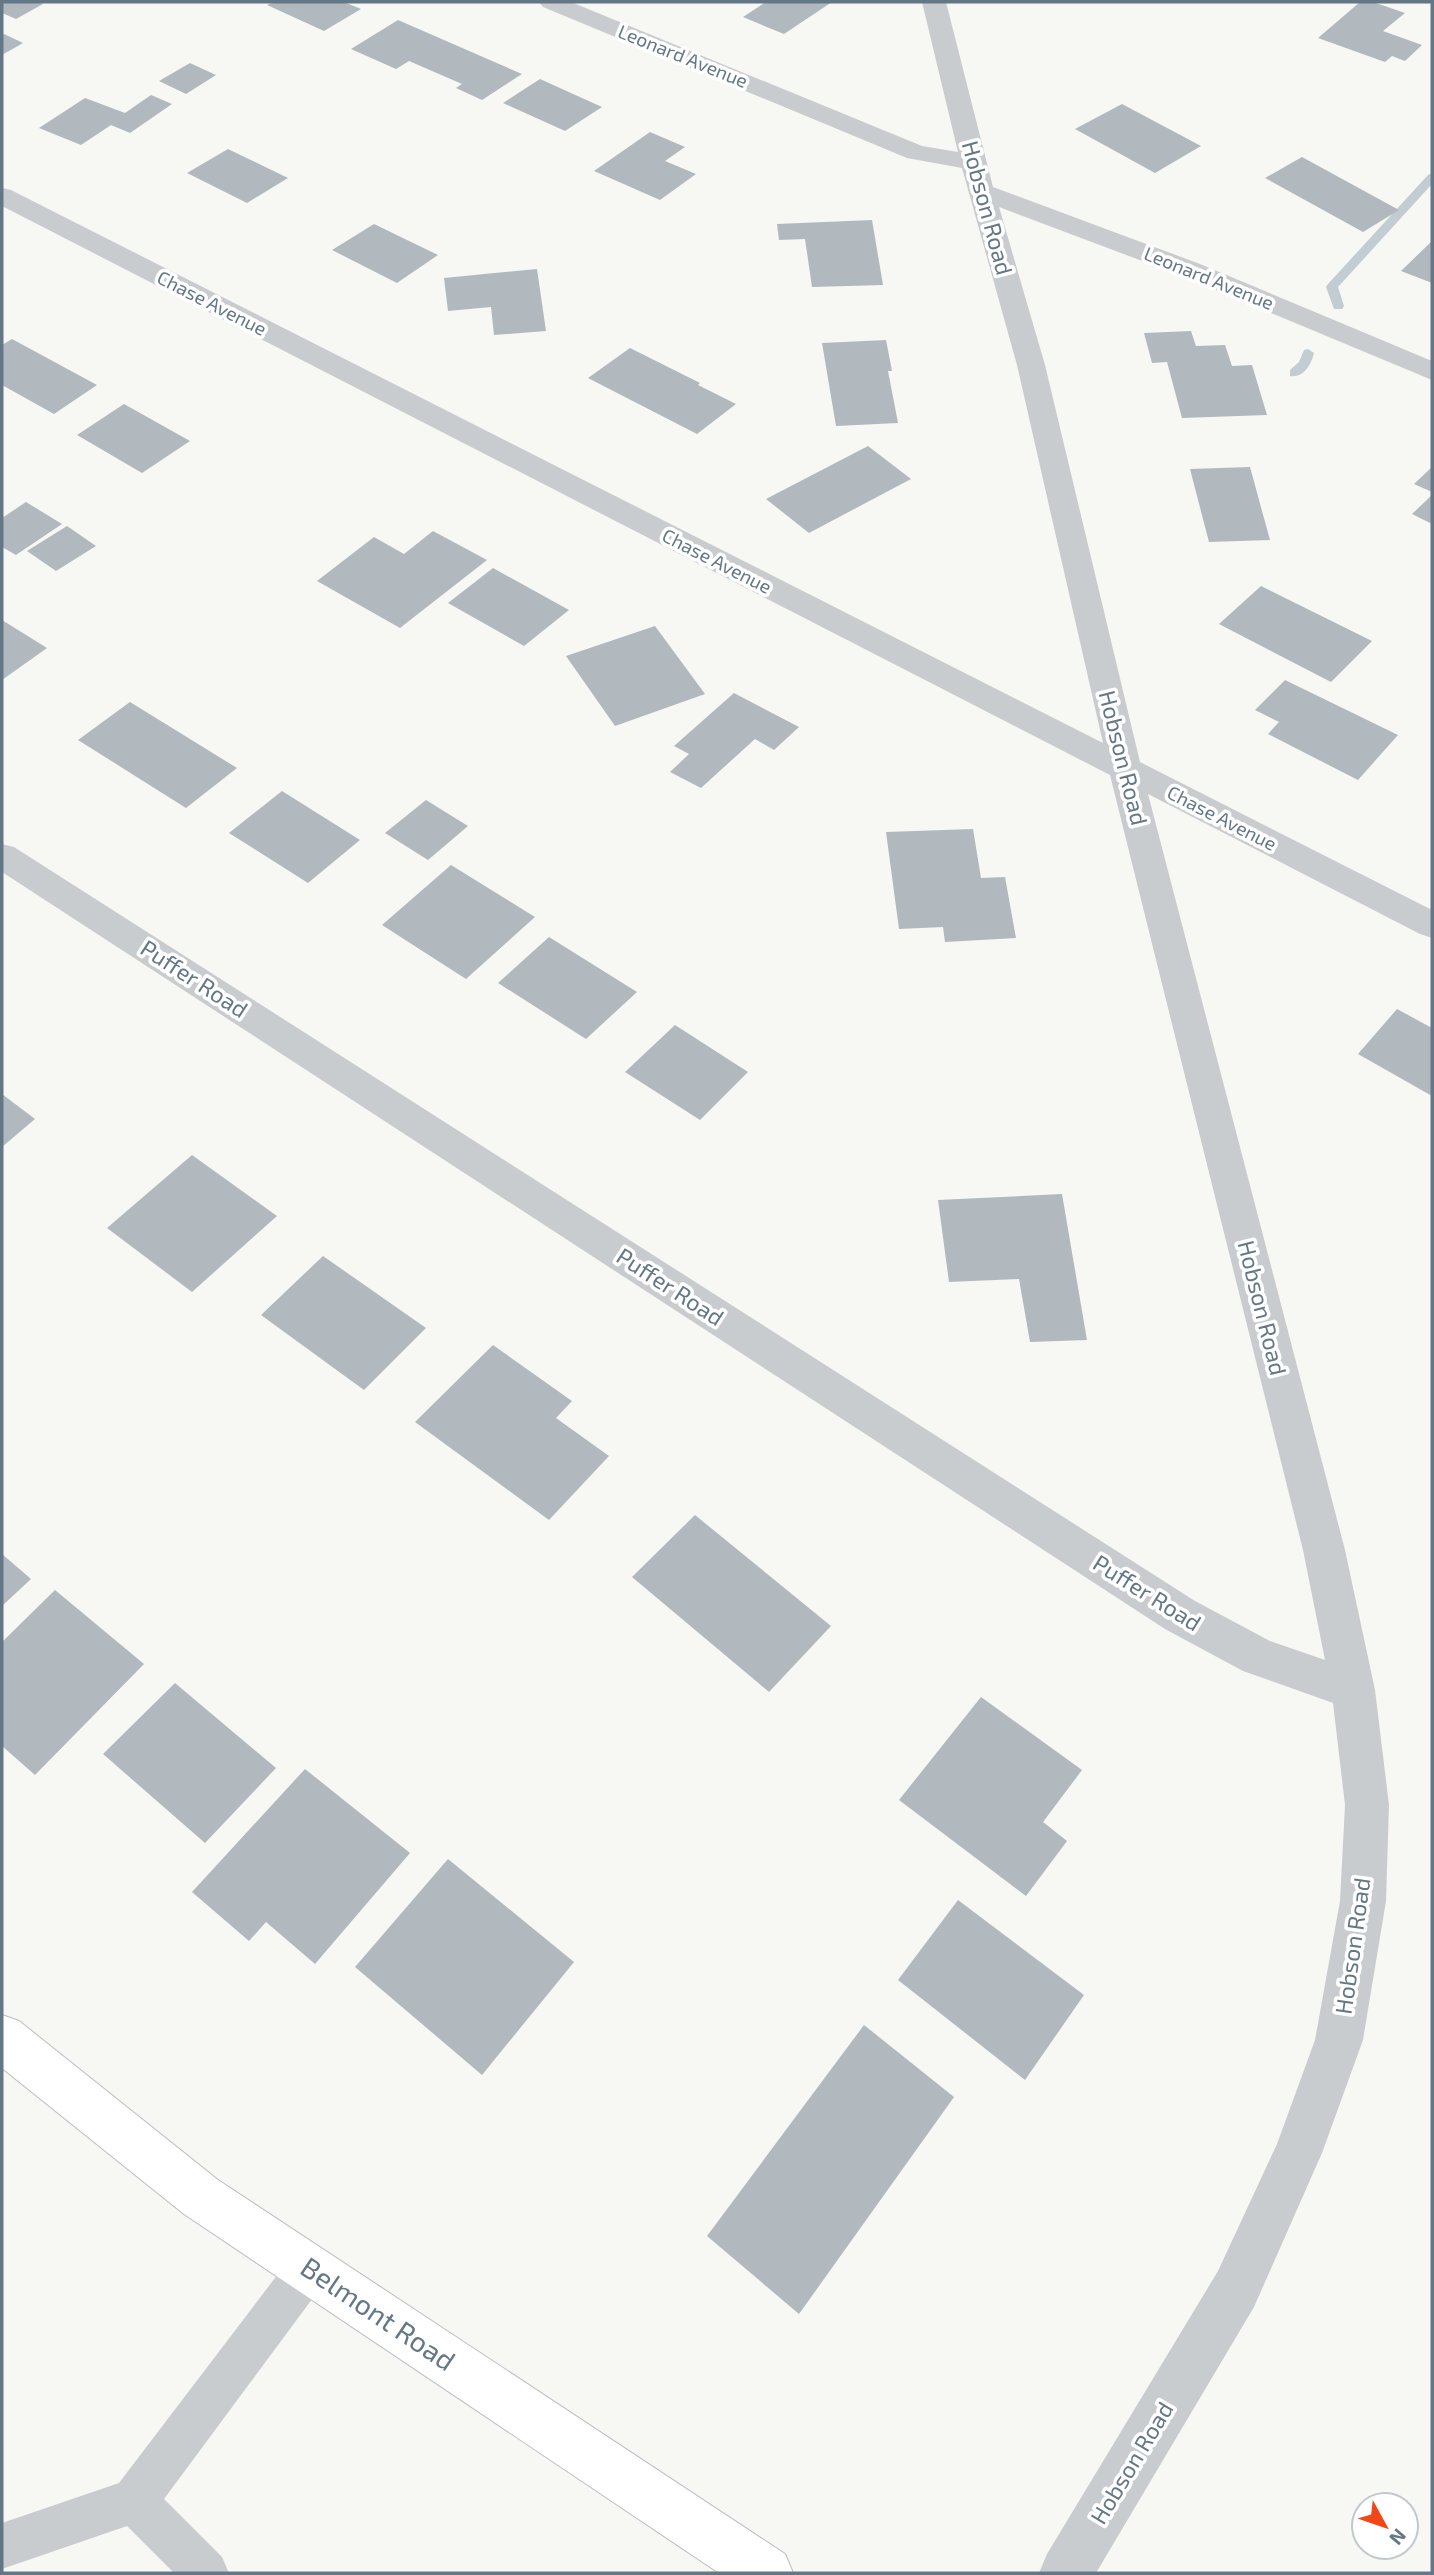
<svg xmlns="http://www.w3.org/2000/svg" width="1434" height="2575" viewBox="0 0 1434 2575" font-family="'Exo 2',sans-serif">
<rect width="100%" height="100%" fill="#f7f7f3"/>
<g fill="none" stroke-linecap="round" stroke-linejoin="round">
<path fill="#c1cdd2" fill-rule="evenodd" d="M1432 173V184L1338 287 1344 306 1342 309H1334L1326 287 1328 284 1428 175Z
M1308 349 1314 353C1311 365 1304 378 1290 376V370L1299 362 1304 350Z"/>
</g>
<path fill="#b1b9be" d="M6 2H37L43 4 16 19 2 13V4Z
M274 2H344L361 9 324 31 267 5Z
M766 2H832L784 34 743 17Z
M1360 2H1373L1405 13 1383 31 1422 45 1405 61 1392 56 1385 62 1318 38Z
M398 20 522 74 482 100 456 88 462 84 409 61 396 69 351 49Z
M2 33 23 43 2 55Z
M190 63 216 75 186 94 159 81Z
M540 79 602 107 565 131 503 103Z
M151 95 172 104 130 133 111 125 81 145 39 128 85 98 125 113Z
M1122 104 1201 146 1155 173 1075 129Z
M650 132 685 147 665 161 696 174 660 200 594 171Z
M228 149 288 178 247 203 187 173Z
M1302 157 1399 210 1363 232 1265 178Z
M872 220 883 285 812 287 805 239 779 240 777 224Z
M374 224 438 255 397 283 332 250Z
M1432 241V283L1401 271Z
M537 269 546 331 494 335 491 307 448 311 444 278Z
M1191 331 1196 346 1225 345 1232 366 1252 365 1267 415 1182 418 1167 362 1152 363 1144 333Z
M12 339 97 385 54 414 2 385V345Z
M886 340 892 371H888L898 423 836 426 822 343Z
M630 348 700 383 698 385 736 404 697 434 588 378Z
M124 404 190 441 142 473 77 435Z
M868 446 911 479 809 533 766 499Z
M1250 467 1270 540 1209 542 1190 469Z
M1432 467V492L1414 484Z
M1432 495V524L1412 514Z
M26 502 62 524 16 555 2 547V518Z
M67 526 96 546 56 571 27 551Z
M433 531 487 560 400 628 317 581 374 537 404 554Z
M493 568 569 610 524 646 448 603Z
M1261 586 1372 641 1331 682 1219 624Z
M2 620 47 648 2 680Z
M655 626 705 694 615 726 566 656Z
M1285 680 1398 735 1358 780 1268 734 1279 722 1255 710Z
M734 693 799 727 774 750 755 739 701 788 670 772 689 754 674 746Z
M130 702 237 768 186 808 78 740Z
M282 791 360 840 308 883 229 833Z
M426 800 468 826 428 860 385 833Z
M973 829 981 878 1005 877 1016 938 945 942 943 927 899 929 886 832Z
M451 865 535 917 466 979 382 925Z
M549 937 637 992 586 1039 498 983Z
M1397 1009 1432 1028V1096L1358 1054Z
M675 1025 748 1072 700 1120 625 1072Z
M2 1094 35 1119 2 1147Z
M192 1155 277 1216 192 1292 107 1228Z
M1062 1194 1087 1340 1030 1342 1019 1279 949 1282 938 1200Z
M323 1256 426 1328 364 1390 261 1315Z
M493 1345 572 1401 556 1418 609 1456 549 1520 415 1422Z
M695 1515 831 1626 769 1692 632 1577Z
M2 1554 31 1579 2 1606Z
M55 1590 144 1664 35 1775 2 1746V1642Z
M175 1683 276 1768 205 1843 103 1754Z
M981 1697 1082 1770 1043 1822 1067 1841 1026 1896 899 1800Z
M305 1769 410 1853 315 1964 266 1922 249 1941 192 1892Z
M448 1859 574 1962 482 2075 355 1967Z
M958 1900 1084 1995 1025 2080 898 1980Z
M864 2025 954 2097 799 2314 707 2236Z"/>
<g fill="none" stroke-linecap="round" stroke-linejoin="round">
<defs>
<path id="secondary" d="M2 2015 19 2021 218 2180 785 2554 793 2573H719L184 2214 2 2068Z"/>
</defs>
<use href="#secondary" stroke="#b8bec2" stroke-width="2"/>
<path fill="#c9cccf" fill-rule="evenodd" d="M309 2247 324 2253 330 2268 324 2283 164 2499 222 2557 229 2573H174L127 2526 2 2569V2523L119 2483 294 2253Z"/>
<path fill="#c9cccf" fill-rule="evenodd" d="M539 2H571L922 146 958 152 922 2H946L993 187 1200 264 1432 361V380L1182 276 999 207 1045 365 1140 762 1432 910V938L1420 934 1148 794 1345 1550 1375 1690 1389 1805 1386 1901 1363 2040 1322 2153 1254 2307 1096 2573H1039L1047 2554 1218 2271 1277 2144 1315 2040 1340 1901 1345 1805 1333 1703 1243 1671 1165 1629 2 872V844L14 847 1195 1601 1270 1641 1325 1660 1303 1550 1110 775 2 206V188L11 190 1103 743 1017 365 962 168 907 158 543 7Z"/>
<use href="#secondary" fill="#fff" fill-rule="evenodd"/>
</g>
<g text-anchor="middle" stroke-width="7" stroke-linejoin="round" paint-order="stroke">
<g font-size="19" fill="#637787" stroke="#fff">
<text transform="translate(683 56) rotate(22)" y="7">Leonard Avenue</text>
<text transform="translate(1209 278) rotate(22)" y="7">Leonard Avenue</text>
<text transform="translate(212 303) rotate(27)" y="7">Chase Avenue</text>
<text transform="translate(717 561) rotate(27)" y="7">Chase Avenue</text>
<text transform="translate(1222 818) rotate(27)" y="7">Chase Avenue</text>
</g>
<g font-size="23" fill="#637787" stroke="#fff">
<text transform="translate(987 208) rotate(75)" y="8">Hobson Road</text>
<text transform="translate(1123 758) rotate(76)" y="8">Hobson Road</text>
<text transform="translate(194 979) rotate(33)" y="8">Puffer Road</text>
<text transform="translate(670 1287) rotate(33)" y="8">Puffer Road</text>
<text transform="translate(1262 1308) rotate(76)" y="8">Hobson Road</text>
<text transform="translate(1147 1593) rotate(32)" y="8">Puffer Road</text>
<text transform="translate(1353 1946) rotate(-82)" y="8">Hobson Road</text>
<text transform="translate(1132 2463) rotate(-59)" y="8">Hobson Road</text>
</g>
<g font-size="28" fill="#637787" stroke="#fff">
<text transform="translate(378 2314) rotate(34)" y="10">Belmont Road</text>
</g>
</g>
<rect width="1434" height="2575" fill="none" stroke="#637787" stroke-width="7"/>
<g transform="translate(1385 2526) rotate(130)"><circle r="33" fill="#ffffff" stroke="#c1c9cf" stroke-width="2"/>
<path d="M0-5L12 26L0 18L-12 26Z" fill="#f34616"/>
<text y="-10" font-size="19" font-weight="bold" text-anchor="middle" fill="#637787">N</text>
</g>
</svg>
